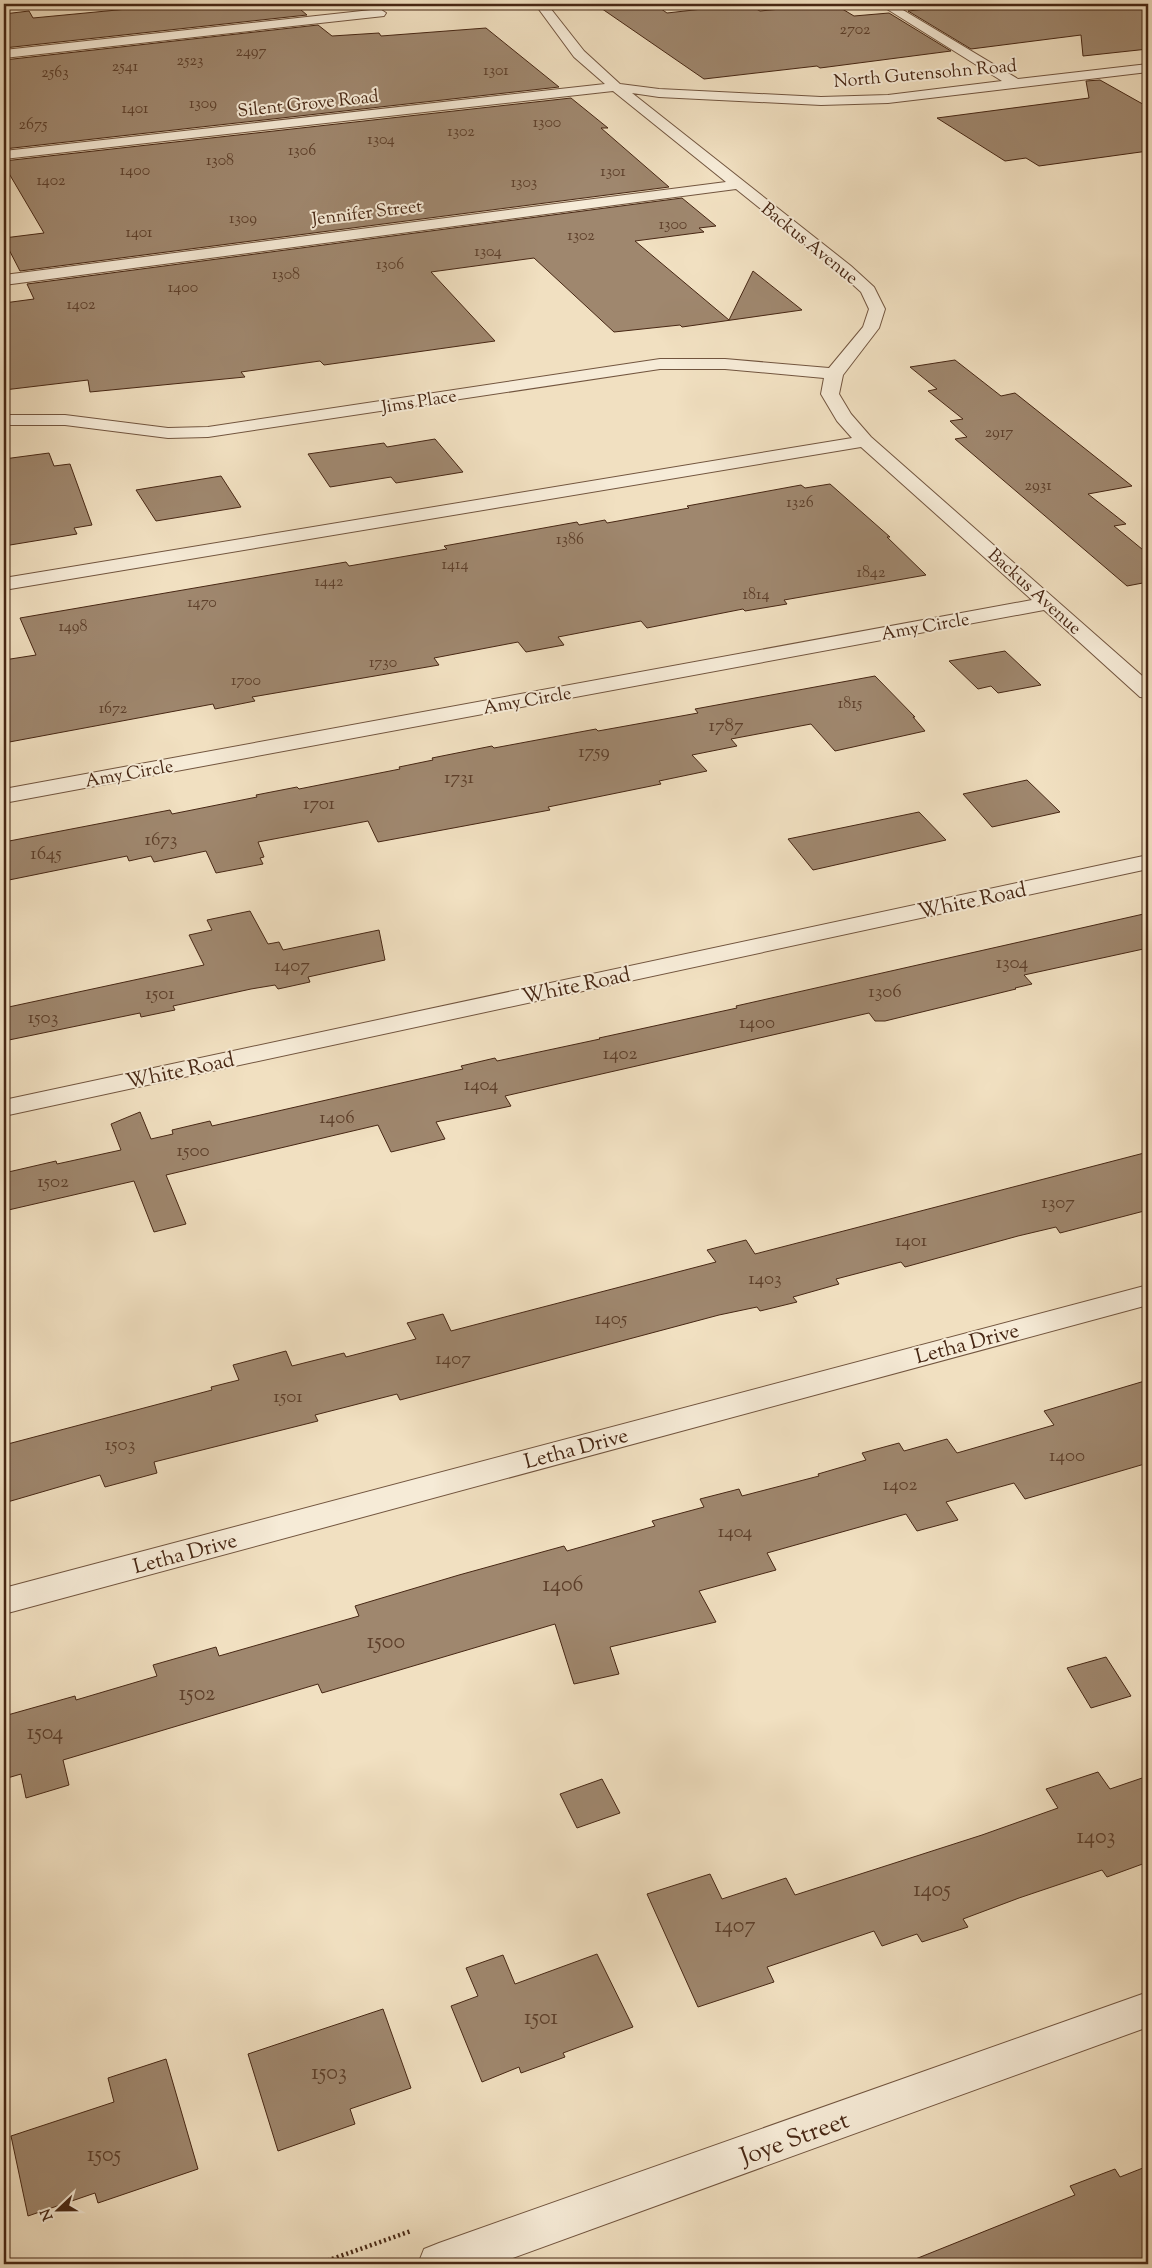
<svg xmlns="http://www.w3.org/2000/svg" width="1152" height="2268" viewBox="0 0 1152 2268" font-family="'Sorts Mill Goudy',serif">
<rect width="100%" height="100%" fill="#f1e0c1"/>
<filter id="stains"><feTurbulence type="fractalNoise" baseFrequency=".004" numOctaves="4"/><feColorMatrix values="0 0 0 0 .2 0 0 0 0 .09 0 0 0 0 .02 0 0 0 .5 -.17"/></filter>
<radialGradient id="worn" r=".72"><stop offset=".6" stop-color="#630" stop-opacity="0"/><stop offset="1" stop-color="#630" stop-opacity=".3"/></radialGradient>
<path fill="#9f876e" stroke="#472714" d="M180 4H294L307 15 4 48V14L29 11 33 18Z
M595 4H654L667 13 747 4 760 11 834 4 854 16 889 13 951 51 820 68 817 66 704 79Z
M974 4H1148V49L1083 56 1081 35 971 49 908 11Z
M318 25 332 36 379 33 381 36 486 28 559 87 4 149V60Z
M1100 80 1148 107V151L1039 166 1026 158 1005 161 937 118 1089 98 1086 81Z
M571 98 608 128H601L669 187 20 271 4 240V238L44 233 4 165V161Z
M682 198 716 226 699 228 704 232 635 241 729 320 753 271 802 310 682 327 680 325 614 332 534 258 431 272 495 341 324 365 320 361 241 372 245 377 90 392 88 380 4 390V303L34 299 27 284Z
M955 360 1001 396 1015 393 1132 486 1088 494 1126 524 1114 526 1148 554V582L1127 586 955 439 967 437 950 421 963 419 928 391 937 389 910 367Z
M435 439 463 472 396 483 391 477 330 487 308 454 384 443 387 447Z
M49 453 54 466 70 464 92 525 74 528 77 534 4 546V459Z
M221 476 241 507 156 521 136 490Z
M830 484 890 537H887L926 575 784 600 787 604 745 611 743 609 647 628 641 621 558 637 564 645 526 652 518 642 434 658 439 665 252 697 255 701 215 709 213 704 4 743V660L36 655 20 618 346 562 349 566 447 549 444 546 577 522 579 525 605 520 607 523 689 508 687 506 801 485 805 488Z
M1005 651 1041 685 998 693 991 686 978 689 949 661Z
M875 676 915 717H913L925 731 835 751 811 724 731 739 737 746 692 755 707 771 659 781 661 784 548 807 550 810 378 842 368 821 258 842 264 857 260 858 263 864 216 873 206 851 154 862 151 856 129 861 127 856 4 881V842L170 810 172 814 257 797 256 795 297 787 299 789 400 769 399 767 433 760 432 758 492 746 494 748 596 729 598 731 698 713 695 709Z
M1027 780 1060 812 992 827 963 794Z
M919 812 946 840 813 870 788 839Z
M250 911 268 944 279 942 283 950 379 930 385 960 308 977 310 982 278 989 275 985 251 989 173 1006 175 1010 141 1017 140 1013 4 1041V1008L204 965 189 935 212 930 207 920Z
M1148 913V948L1024 975 1032 984 1015 988 1016 989 885 1021H875L869 1013 505 1096 511 1106 436 1122 445 1139 391 1152 378 1125 166 1175 186 1224 154 1232 134 1181 4 1211V1173L56 1161 57 1164 121 1150 111 1124 140 1112 151 1139 173 1134 172 1130 210 1121 212 1126 463 1069 461 1066 495 1058 497 1061 600 1039 599 1038 737 1008 736 1006Z
M1148 1152V1210L1060 1233 1056 1227 1018 1236 905 1267 901 1262 836 1279 839 1284 793 1297 797 1302 760 1311 757 1307 719 1315 400 1400 397 1394 315 1415 318 1421 154 1462 157 1473 105 1487 100 1475 4 1503V1445L212 1390 211 1387 239 1380 233 1365 286 1351 292 1366 344 1353 346 1357 416 1339 407 1323 443 1314 451 1331 716 1262 707 1250 746 1240 755 1254Z
M1148 1380V1463L1025 1499 1014 1483 946 1502 958 1520 917 1531 906 1514 767 1553 776 1570 699 1591 716 1622 610 1647 619 1674 574 1684 555 1624 322 1693 318 1684 63 1760 69 1785 26 1798 21 1774 4 1779V1716L75 1696 76 1700 157 1676 153 1665 216 1647 219 1656 359 1616 355 1606 459 1575 564 1546 567 1551 655 1526 652 1521 704 1507 700 1499 739 1489 742 1496 819 1476 818 1474 866 1460 862 1453 899 1443 904 1451 947 1439 957 1453 1054 1425 1044 1411Z
M1106 1657 1131 1696 1091 1708 1067 1668Z
M1098 1772 1110 1789 1148 1776V1862L1107 1877 1102 1870 1019 1898 963 1919 968 1927 922 1942 917 1934 882 1946 874 1931 767 1967 774 1982 698 2007 647 1894 710 1874 722 1899 786 1878 795 1895 982 1835 1058 1808 1046 1789Z
M602 1779 620 1813 577 1828 560 1794Z
M597 1954 633 2027 563 2053 565 2057 521 2073 519 2067 482 2082 451 2006 478 1996 466 1968 503 1955 515 1984Z
M383 2009 411 2088 350 2109 355 2124 278 2151 248 2054Z
M166 2059 198 2169 98 2203 95 2193 28 2216 11 2136 114 2102 108 2078Z
M1148 2166V2264H909L908 2262 1075 2195 1070 2186 1115 2169 1120 2177Z"/>
<g fill="none" stroke-linecap="round" stroke-linejoin="round">
<defs>
<path id="minor" d="M535 4H547L584 51 620 84 659 89 821 97 888 95 1002 81 879 4H893L1018 79 1148 64V72L888 103 821 105 659 97 632 93 851 266 874 287 885 309 879 328 843 375 839 394 851 414 871 437 1148 681V698L1140 697 1044 610 4 803V789L1032 600 861 447 4 590V578L852 438 837 421 821 394 824 378 725 369H660L208 437 168 438 65 425H4V415H65L168 428 208 427 660 359H725L829 368 863 327 869 309 861 292 839 272 736 189 4 285V275L726 182 613 91 4 159V151L605 84 574 57Z
M380 9 386 13 384 16 4 58V50Z
M1148 855V869L4 1116V1100Z
M1148 1285V1305L4 1614V1588Z
M1148 1992V2027L496 2264H418L424 2249 439 2243Z"/>
</defs>
<use href="#minor" stroke="#72553f" stroke-width="2"/>
<path stroke="#472714" stroke-width="4.5" stroke-dasharray="2 3" stroke-linecap="butt" d="M318 2264 411 2231"/>
<use href="#minor" fill="#f6ebd7" fill-rule="evenodd"/>
</g>
<g text-anchor="middle" stroke-width="4" stroke-linejoin="round" paint-order="stroke">
<g font-size="16" fill="#5d3f2a">
<text x="855" y="34">2702</text>
<text x="251" y="56">2497</text>
<text x="190" y="65">2523</text>
<text x="125" y="71">2541</text>
<text x="496" y="75">1301</text>
<text x="55" y="77">2563</text>
<text x="203" y="108">1309</text>
<text x="135" y="113">1401</text>
<text x="547" y="127">1300</text>
<text x="33" y="129">2675</text>
<text x="461" y="136">1302</text>
<text x="381" y="144">1304</text>
<text x="302" y="155">1306</text>
<text x="220" y="165">1308</text>
<text x="135" y="175">1400</text>
<text x="613" y="176">1301</text>
<text x="51" y="185">1402</text>
<text x="524" y="187">1303</text>
<text x="243" y="223">1309</text>
<text x="673" y="229">1300</text>
<text x="139" y="237">1401</text>
<text x="581" y="240">1302</text>
<text x="488" y="256">1304</text>
<text x="390" y="269">1306</text>
<text x="286" y="279">1308</text>
<text x="183" y="292">1400</text>
<text x="81" y="309">1402</text>
<text x="999" y="437">2917</text>
<text x="1038" y="490">2931</text>
<text x="800" y="507">1326</text>
<text x="570" y="544">1386</text>
<text x="455" y="569">1414</text>
<text x="871" y="577">1842</text>
<text x="329" y="586">1442</text>
<text x="756" y="599">1814</text>
<text x="202" y="607">1470</text>
<text x="73" y="631">1498</text>
<text x="383" y="667">1730</text>
<text x="246" y="685">1700</text>
<text x="850" y="708">1815</text>
<text x="113" y="713">1672</text>
</g>
<g font-size="18" fill="#472714" stroke="#f6ebd7">
<text transform="translate(925 73) rotate(-5)" y="6">North Gutensohn Road</text>
<text transform="translate(308 103) rotate(-6)" y="6">Silent Grove Road</text>
<text transform="translate(367 212) rotate(-7)" y="6">Jennifer Street</text>
<text transform="translate(810 243) rotate(39)" y="6">Backus Avenue</text>
<text transform="translate(419 401) rotate(-9)" y="6">Jims Place</text>
<text transform="translate(1035 591) rotate(42)" y="6">Backus Avenue</text>
<text transform="translate(925 626) rotate(-10)" y="6">Amy Circle</text>
<text transform="translate(527 700) rotate(-10)" y="6">Amy Circle</text>
<text transform="translate(129 773) rotate(-10)" y="6">Amy Circle</text>
</g>
<g font-size="19" fill="#5d3f2a">
<text x="726" y="731">1787</text>
<text x="594" y="757">1759</text>
<text x="459" y="783">1731</text>
<text x="319" y="809">1701</text>
<text x="161" y="845">1673</text>
<text x="46" y="859">1645</text>
<text x="1012" y="968">1304</text>
<text x="292" y="971">1407</text>
<text x="885" y="997">1306</text>
<text x="160" y="999">1501</text>
<text x="43" y="1023">1503</text>
<text x="757" y="1028">1400</text>
<text x="620" y="1059">1402</text>
<text x="481" y="1090">1404</text>
<text x="337" y="1123">1406</text>
<text x="193" y="1156">1500</text>
<text x="53" y="1187">1502</text>
<text x="1058" y="1208">1307</text>
<text x="911" y="1246">1401</text>
<text x="765" y="1284">1403</text>
<text x="611" y="1324">1405</text>
<text x="453" y="1364">1407</text>
<text x="288" y="1402">1501</text>
<text x="120" y="1450">1503</text>
<text x="1067" y="1461">1400</text>
<text x="900" y="1490">1402</text>
<text x="735" y="1537">1404</text>
</g>
<g font-size="21" fill="#472714" stroke="#f6ebd7">
<text transform="translate(972 900) rotate(-12)" y="7">White Road</text>
<text transform="translate(576 985) rotate(-12)" y="7">White Road</text>
<text transform="translate(180 1070) rotate(-12)" y="7">White Road</text>
<text transform="translate(967 1343) rotate(-15)" y="7">Letha Drive</text>
<text transform="translate(576 1448) rotate(-15)" y="7">Letha Drive</text>
<text transform="translate(185 1553) rotate(-15)" y="7">Letha Drive</text>
</g>
<g font-size="22" fill="#5d3f2a">
<text x="563" y="1591">1406</text>
<text x="386" y="1648">1500</text>
<text x="197" y="1700">1502</text>
<text x="45" y="1739">1504</text>
<text x="1096" y="1843">1403</text>
<text x="932" y="1896">1405</text>
<text x="735" y="1932">1407</text>
<text x="541" y="2024">1501</text>
<text x="329" y="2079">1503</text>
<text x="104" y="2161">1505</text>
</g>
<g font-size="25" fill="#472714" stroke="#f6ebd7">
<text transform="translate(794 2137) rotate(-20)" y="9">Joye Street</text>
</g>
</g>
<rect width="1152" height="2268" fill="none" stroke="#f1e0c1" stroke-width="20"/>
<rect x="5" y="5" width="1142" height="2258" fill="none" stroke="#472714" stroke-width="2.5"/>
<rect x="10" y="10" width="1132" height="2248" fill="none" stroke="#472714"/>
<g transform="translate(58 2210) rotate(248)" stroke="#f6ebd7" stroke-width="4" paint-order="stroke">
<path d="M0-4L9 19L0 12L-9 19Z" fill="#472714"/>
<text y="-8" font-size="14" font-weight="bold" text-anchor="middle" fill="#472714">N</text>
</g>
<rect width="100%" height="100%" filter="url(#stains)"/>
<rect width="100%" height="100%" fill="url(#worn)"/>
</svg>
